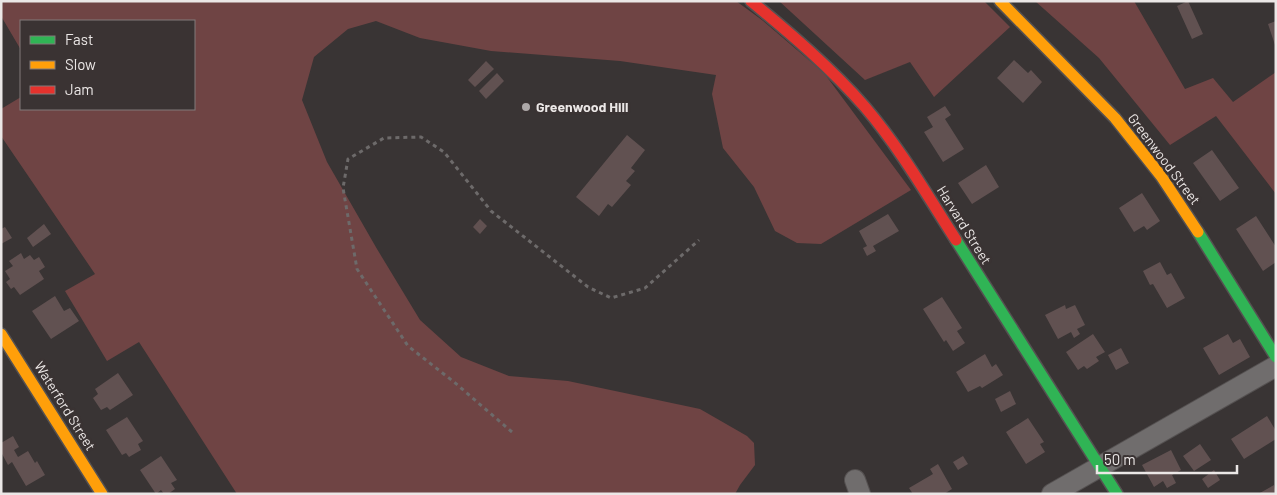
<svg xmlns="http://www.w3.org/2000/svg" width="1277" height="495" viewBox="0 0 1277 495" font-family="Barlow,sans-serif">
<rect width="100%" height="100%" fill="#393434"/>
<path fill="#6f4444" d="M1 1H736L762 20 824 73 911 190 821 244 797 243 775 231 754 187 723 148 712 94 716 75 620 61 491 51 420 38 376 21 348 29 314 57 302 100 327 162 377 249 420 320 461 357 509 376 568 381 700 409 747 436 754 443 755 465 740 485 735 494H237L139 342 107 361 65 291 95 274 1 136V109L21 97V109H194V21H21V50L1 16Z
M779 1H984L1010 27 934 97 910 62 865 80Z
M1035 1H1134L1185 89 1213 78 1233 102 1276 72V194L1216 116 1170 145 1099 58Z"/>
<path fill="#615151" d="M1188 1 1203 34 1192 39 1177 6Z
M1276 21V45H1275L1268 24Z
M1014 60 1028 73 1031 70 1042 82 1023 103 997 78Z
M486 61 494 69 475 87 468 80Z
M497 73 504 81 486 99 479 91Z
M945 106 951 115 945 119 964 149 943 162 924 132 933 127 927 117Z
M627 135 645 150 631 168 635 171 626 181 631 185 612 207 608 204 599 216 576 197Z
M1212 150 1239 188 1220 201 1193 163Z
M986 165 999 187 972 204 958 183Z
M1142 193 1160 221 1147 230 1144 226 1134 232 1119 208Z
M888 214 899 231 873 246 876 251 867 256 863 248 867 246 859 231Z
M1256 216 1276 247V262L1263 271 1236 229Z
M480 219 487 226 480 234 473 227Z
M44 224 51 234 33 247 27 238Z
M5 227 12 238 1 244V229Z
M21 253 24 259 30 255 34 260 39 257 45 267 39 271 44 279 20 295 14 287 11 289 6 282 10 279 5 271 13 266 9 261Z
M1160 262 1167 275 1171 273 1185 298 1167 308 1153 284 1150 285 1143 271Z
M55 296 64 311 70 308 79 321 51 339 32 311Z
M942 297 962 328 957 331 965 343 953 351 946 340 944 342 923 309Z
M1065 305 1066 309 1075 305 1085 325 1077 329 1080 334 1074 338 1071 332 1058 339 1045 315Z
M1093 334 1105 352 1096 357 1099 361 1087 369 1084 366 1078 370 1066 352Z
M1228 334 1233 343 1240 339 1250 357 1219 375 1203 348Z
M1121 348 1129 363 1116 370 1108 355Z
M985 354 992 367 996 364 1003 375 982 388 980 386 968 392 956 372Z
M118 373 133 395 110 410 107 407 101 410 93 398 98 394 95 389Z
M1010 391 1016 404 1001 412 995 399Z
M1267 416 1276 431V439L1244 459 1231 439Z
M127 417 143 441 138 444 141 450 129 457 126 453 122 455 106 430Z
M1028 418 1044 442 1040 444 1045 452 1026 464 1006 432Z
M13 436 19 447 14 450 18 457 28 451 35 463 37 461 45 475 26 486 12 462 8 465 1 452V443Z
M1200 444 1211 460 1194 471 1183 456Z
M1171 450 1181 470 1172 475 1176 483 1167 488 1163 481 1154 487 1142 465Z
M161 456 177 480 171 483 175 489 168 494H164L161 490 156 494 140 470Z
M963 456 968 464 958 470 953 462Z
M938 464 952 489 944 494H913L909 488 933 474 930 469Z
M1214 470 1220 480 1208 488 1202 479Z
M1274 485 1276 494H1258Z"/>
<g fill="none" stroke-linecap="round" stroke-linejoin="round">
<defs>
<path id="street" d="M855 480 860 494
M1052 494 1276 366"/>
<path id="fast" d="M1198 232 1276 357
M956 240 1117 494"/>
<path id="slow" d="M1000 1 1115 118 1161 176 1198 232
M1 334 102 494"/>
<path id="jam" d="M751 1C791 34 831 68 865 107 900 148 927 195 956 240"/>
</defs>
<use href="#street" stroke="#555151" stroke-width="22"/>
<use href="#fast" stroke="#555151" stroke-width="14"/>
<use href="#slow" stroke="#555151" stroke-width="14"/>
<use href="#jam" stroke="#555151" stroke-width="14"/>
<path stroke="#6d6a6a" stroke-width="3" stroke-dasharray="4 4" stroke-linecap="butt" d="M512 432 454 382 408 346 357 269 343 188 348 159 384 138 421 137 444 152 491 211 588 287 611 298 645 288 699 240"/>
<use href="#street" stroke="#706d6d" stroke-width="20"/>
<use href="#fast" stroke="#30b455" stroke-width="11"/>
<use href="#slow" stroke="#ff9f0a" stroke-width="11"/>
<use href="#jam" stroke="#e5322d" stroke-width="11"/>
</g>
<circle fill="#ada8a8" stroke="#3a3333" stroke-width="2" cx="526" cy="107" r="5"/>
<g text-anchor="middle" stroke-width="5" stroke-linejoin="round" paint-order="stroke">
<g font-size="14" font-weight="bold" fill="#ebe7e6" stroke="#3a3333" text-anchor="start">
<text x="536" y="112">Greenwood Hill</text>
</g>
<g font-size="14" fill="#ebe7e6" stroke="#3a3333">
<text transform="translate(1164 159) rotate(53)" y="5">Greenwood Street</text>
<text transform="translate(964 225) rotate(58)" y="5">Harvard Street</text>
<text transform="translate(65 406) rotate(58)" y="5">Waterford Street</text>
</g>
</g>
<rect width="1277" height="495" fill="none" stroke="#ebe7e6" stroke-width="5"/>
<rect x="20" y="20" width="175" height="90" fill="#3a3333" stroke="#817b7b"/>
<rect x="30" y="36" width="25" height="8" fill="#30b455" stroke="#817b7b"/>
<text x="65" y="45" font-size="15" fill="#ebe7e6">Fast</text>
<rect x="30" y="61" width="25" height="8" fill="#ff9f0a" stroke="#817b7b"/>
<text x="65" y="70" font-size="15" fill="#ebe7e6">Slow</text>
<rect x="30" y="86" width="25" height="8" fill="#e5322d" stroke="#817b7b"/>
<text x="65" y="95" font-size="15" fill="#ebe7e6">Jam</text>
<path d="M1097 465v8h140v-8" fill="none" stroke="#ebe7e6" stroke-width="2.5"/>
<text x="1104" y="465" font-size="15" fill="#ebe7e6" stroke="#3a3333" stroke-width="4" paint-order="stroke">50 m</text>
</svg>
